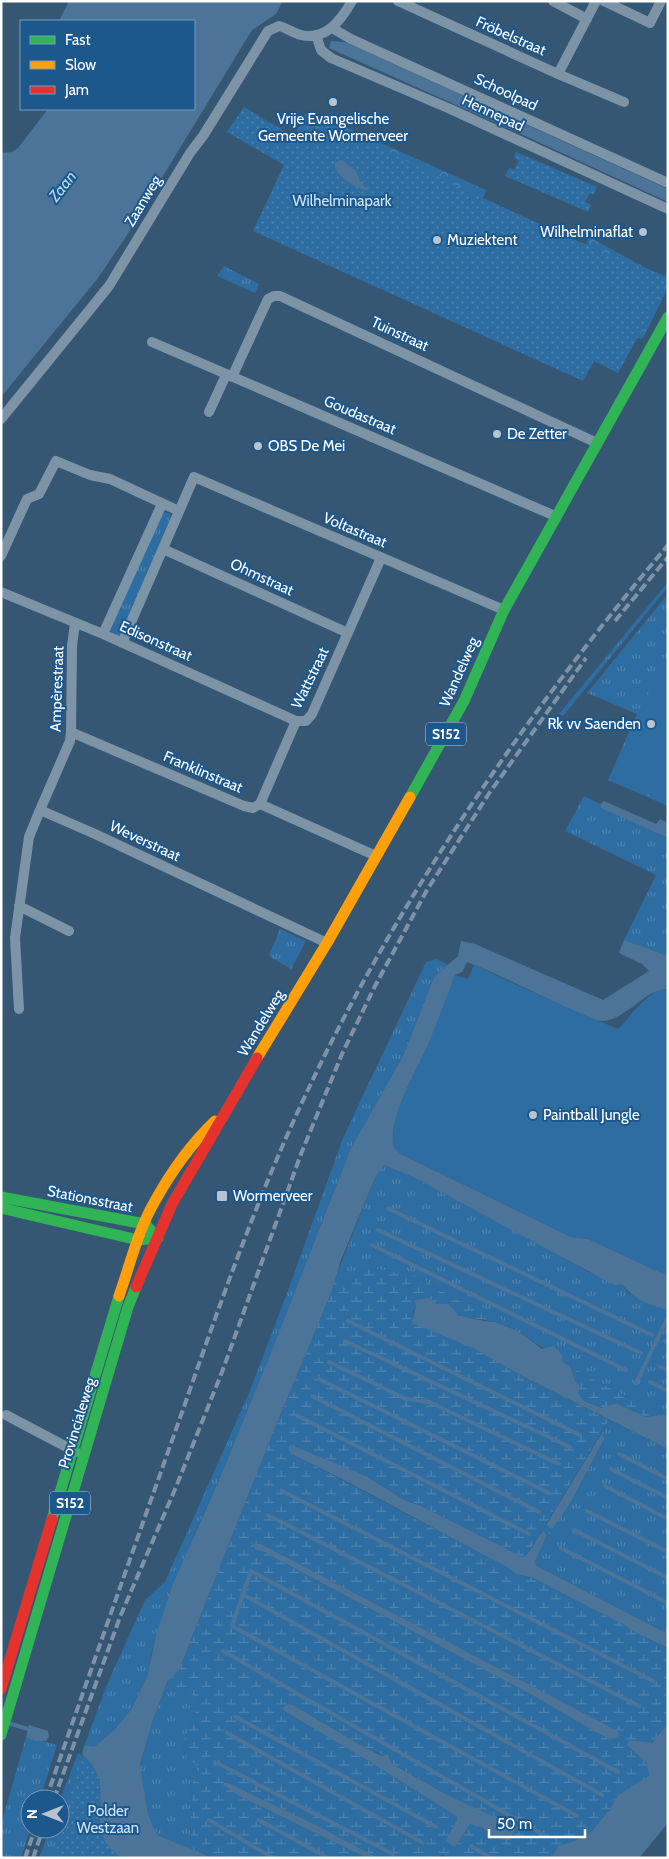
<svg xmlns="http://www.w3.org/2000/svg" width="669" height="1859" viewBox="0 0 669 1859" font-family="Cabin,sans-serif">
<defs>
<pattern id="grass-tufts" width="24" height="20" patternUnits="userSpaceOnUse" patternTransform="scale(1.25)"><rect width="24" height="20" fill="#2e6da1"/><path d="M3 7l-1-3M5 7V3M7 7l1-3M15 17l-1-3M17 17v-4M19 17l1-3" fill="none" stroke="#4d83af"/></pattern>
<pattern id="forest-crowns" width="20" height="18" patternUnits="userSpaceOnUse" patternTransform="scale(1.25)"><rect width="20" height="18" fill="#2e6da1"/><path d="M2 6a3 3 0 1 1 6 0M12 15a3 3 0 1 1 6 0" fill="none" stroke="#4d83af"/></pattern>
<pattern id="wetland-marsh" width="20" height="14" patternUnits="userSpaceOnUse" patternTransform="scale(1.25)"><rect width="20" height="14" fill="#2e6da1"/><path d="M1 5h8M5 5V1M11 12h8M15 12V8" fill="none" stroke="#4d83af"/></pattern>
<pattern id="park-dots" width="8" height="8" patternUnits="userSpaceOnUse" patternTransform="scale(1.25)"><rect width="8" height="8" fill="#2e6da1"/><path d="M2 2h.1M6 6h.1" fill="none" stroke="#4d83af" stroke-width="1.8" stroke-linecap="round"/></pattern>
</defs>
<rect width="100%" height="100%" fill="#365774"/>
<path fill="url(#grass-tufts)" d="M224 266 259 284 255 293 217 276Z
M165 512 170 514 171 520 121 637 109 630 161 514Z
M668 582V587L563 716 559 714Z
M668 594V806L608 780 637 714 587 693Z
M584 796 600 804 602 808 668 838V956L624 940 656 875 565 831Z
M280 929 306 941 291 969 269 956Z
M437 959 448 965 434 977 404 1054 351 1148 274 1345 222 1473 195 1533 152 1651 147 1676 131 1710 115 1729 94 1747 86 1745 84 1747 106 1687 145 1600 165 1582 249 1393 286 1296 343 1138 426 962Z
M384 1165 413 1177 545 1247 588 1272 622 1284 628 1293 668 1309V1416L646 1404 625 1396 563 1362 481 1306 459 1301 413 1274 369 1268 359 1273 350 1286 336 1276 375 1178Z
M609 1420 668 1449V1634L537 1566 535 1562 547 1535 571 1502 604 1439 603 1431Z
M167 1682 200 1699 182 1745 186 1758 201 1768 192 1784 190 1849 159 1836 153 1827 148 1814 140 1764 153 1720Z
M26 1737 57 1745 40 1799H30V1829L21 1858H1V1825Z
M78 1753 88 1760 121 1858H39L50 1829H60V1800Z"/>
<path fill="url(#forest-crowns)" d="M310 111 486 190 483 198 586 245 589 237 668 280V288L643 338 621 340 294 147Z"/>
<path fill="url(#wetland-marsh)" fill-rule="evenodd" d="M369 1268 413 1274 459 1301 481 1306 518 1331C511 1328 503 1324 496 1322 484 1319 470 1319 458 1315 442 1310 431 1298 414 1300L416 1306 413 1313 520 1375 609 1420 546 1524 552 1529 547 1535 543 1533C534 1539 533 1550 523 1557L419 1505 406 1501 366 1476 327 1461 291 1454C364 1490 435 1530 507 1567L516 1574 533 1578 624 1625 634 1632 668 1648V1723L652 1743 647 1763 650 1776 618 1795 610 1809 592 1831 574 1841 565 1844 552 1858H446L442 1854 440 1858H378L318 1826 227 1783 241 1797 367 1858H213L190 1849 192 1784 201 1768 186 1758 182 1745 200 1699 167 1682 179 1670 270 1440 331 1293 336 1276 350 1286 359 1273ZM251 1543 261 1544 615 1730 610 1739 599 1734 532 1695 262 1551 256 1550ZM293 1705 364 1747 389 1758 391 1763 444 1793 488 1814 515 1829 513 1836 485 1831 474 1824H470L455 1847 451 1831 457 1819 456 1816 370 1762 284 1711 283 1708Z
M570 1366 625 1396 646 1404 664 1414 646 1417 616 1403 602 1408 584 1401 578 1393 580 1386 575 1381Z"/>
<path fill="url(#park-dots)" d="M244 107 294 137 305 114 317 116 481 198 570 238 668 277V282L618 373 594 361 583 381 253 231 284 165 227 132Z
M516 152 597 187 594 195 590 193 585 202 591 205 588 212 505 176 509 168 514 170 519 160 514 158Z
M128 1710 152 1721 137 1766 145 1807 157 1835 206 1858H53L73 1803 68 1801 88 1744 101 1747 117 1733Z"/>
<path fill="#2e6da1" d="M661 667 668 670V803L610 777Z
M474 965 561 1005 618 1029C631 1016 648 989 668 989V1276L588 1239 571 1237 413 1160C407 1157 394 1152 393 1144 390 1115 415 1073 427 1046 437 1023 446 999 455 975L468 979Z"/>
<path fill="#4c7499" d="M69 1H283L276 14 252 30 127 235 98 278 1 397V153L12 152 18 148 48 109H194V21H59Z
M331 41 345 42 668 189V202L521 134 329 48Z
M342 160 356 171 360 181 369 191C357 189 332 175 335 162Z
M604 801 656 824 660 819 668 823V838L601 808 600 804Z
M624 940 668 956V989C645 989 628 1018 604 1021 597 1022 588 1016 582 1014 543 998 506 977 467 962L462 972 455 975C446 999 437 1023 427 1047 415 1073 390 1115 393 1144 394 1152 407 1157 413 1160L571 1237 588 1239 668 1276V1309C651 1307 631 1297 622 1284L614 1285 413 1177 384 1165 375 1178 341 1260 331 1293 270 1440 179 1670 167 1682 153 1720 140 1764 148 1814 153 1827 159 1836 213 1858H121C116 1853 108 1847 105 1841 90 1809 116 1781 82 1755L83 1749 85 1745 94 1747 115 1729 131 1710 147 1676 157 1632 173 1584 222 1473 274 1345 351 1148 404 1054 434 977 458 956 461 941 475 944 603 1000 649 971 642 964 619 953Z
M431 1298 436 1304H448L455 1311 457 1315 484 1321 496 1322 518 1331 542 1349 554 1346 562 1355 563 1362 570 1366 575 1381 580 1386 578 1393 584 1401 602 1408 616 1403 646 1417 664 1414 668 1416V1449L520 1375 473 1348 412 1323 416 1306 414 1300Z
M603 1431 604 1439 571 1502 552 1529 546 1525Z
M291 1445 366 1476 406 1501 419 1505 523 1557C534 1550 534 1540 543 1532L547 1535 535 1562 537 1566 668 1634V1648L634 1632 624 1625 533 1578 516 1574 507 1567C435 1530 365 1489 291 1454L288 1447Z
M251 1543 261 1544 612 1728 619 1733 618 1737C612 1741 606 1737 599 1734L532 1695 262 1551 256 1550Z
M287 1704 293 1705 364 1747 382 1756 388 1754 391 1763 401 1769 444 1793 488 1814 516 1829 513 1836 510 1840C494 1840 484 1826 470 1824L455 1847 446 1841 457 1819 456 1816 370 1762 284 1711 283 1708Z
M668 1723V1823L639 1858H552L558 1846 574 1841 592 1831 610 1809 618 1795 649 1776 647 1763 627 1745 629 1740 652 1743Z
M29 1725 48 1731 49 1737 46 1741H35L26 1737Z
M224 1783H228L318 1826 378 1858H367L241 1797 223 1785Z"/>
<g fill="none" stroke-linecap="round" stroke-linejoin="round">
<path stroke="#4c7499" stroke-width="4" d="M389 1209 652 1335
M378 1230 641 1353
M372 1245 626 1370
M348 1321 580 1435
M345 1341 570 1447
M665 1341 668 1342
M329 1362 406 1399 429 1402 559 1464
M660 1367 668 1370
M319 1379 549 1493
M650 1382 668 1391
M636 1383 668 1317
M312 1396 539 1512
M298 1416 529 1534
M619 1454 668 1479
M611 1469 668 1498
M605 1486 668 1519
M282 1491 653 1681
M587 1511 668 1552
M268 1515 639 1706
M574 1530 668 1578
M561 1548 668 1603
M242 1594 602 1795
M223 1651 542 1834
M236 1717 436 1827
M8 1723 28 1729
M227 1733 423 1843
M215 1762 393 1854
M577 1816 232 1626 251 1571 618 1772
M209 1820 273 1858
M259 1820 328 1858
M471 1846 491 1858"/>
<path stroke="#7d94a7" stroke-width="10" d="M398 1 558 74 624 102
M553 1 587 19
M604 1 650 23 661 1
M332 28 351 39 668 183
M316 35 321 50 331 58 448 108 668 209
M558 74 596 1
M152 342 555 516
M232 377 268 299 274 296H280L597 443
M209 412 226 375
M1 419 109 286 190 153 203 136 268 31 279 26C287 28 293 33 301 35 326 41 341 20 352 1
M163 549 348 633
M1 556 27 499 39 494 56 461 90 475 110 479 179 511
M1 592 103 634 296 721H306L312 714 381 558
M103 634 162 504
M122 643 194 477 504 610
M71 732 244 806 253 808 260 804
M260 804 376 856
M260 804 296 721
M40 810 70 741 71 732 72 646 75 623
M19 906 69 931
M19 1009 15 938 29 837 40 810 95 834 327 943
M6 1415 76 1452"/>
<path stroke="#30b455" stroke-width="11" d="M410 797 464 701 504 610 668 317
M1 1197 145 1224 158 1238
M1 1208 138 1240 148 1239
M52 1519 119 1296
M1 1735 128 1307 136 1287"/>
<path stroke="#ff9f0a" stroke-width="11" d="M257 1058 327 943 410 797
M119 1296C130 1265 138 1230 155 1201 171 1172 191 1144 215 1121"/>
<path stroke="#e5322d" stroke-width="11" d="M136 1287 172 1204 257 1058
M1 1689 52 1519"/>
<path stroke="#7e93a7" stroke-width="4" stroke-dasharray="9 4" stroke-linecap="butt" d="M615 621 668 557
M46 1799C90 1672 135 1545 180 1418 215 1318 250 1217 294 1120 387 914 522 718 668 545
M54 1799 120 1617 176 1487 222 1372 301 1154 342 1054 375 986 427 890 490 792 586 658
M25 1858 35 1829
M33 1858 43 1829"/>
</g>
<g fill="#b9c4ce" stroke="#1d588d" stroke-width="2">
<circle cx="333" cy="102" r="5"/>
<circle cx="643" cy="232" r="5"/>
<circle cx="437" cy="240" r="5"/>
<circle cx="497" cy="434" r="5"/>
<circle cx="258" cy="446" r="5"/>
<circle cx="651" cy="724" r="5"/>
<circle cx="533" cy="1115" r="5"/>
<rect x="216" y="1190" width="12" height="12" rx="2.5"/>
</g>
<g text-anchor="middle" stroke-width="4" stroke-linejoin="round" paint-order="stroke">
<g fill="#1d588d" stroke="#bbcddd" stroke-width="1">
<rect x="426" y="722.5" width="40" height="23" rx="4"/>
<rect x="50" y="1491.5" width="40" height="23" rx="4"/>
</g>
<g font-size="14" font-weight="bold" fill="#fff">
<text x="446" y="739">S152</text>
<text x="70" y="1508">S152</text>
</g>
<g font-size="15" fill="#fff" stroke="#1d588d">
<text transform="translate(511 36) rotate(24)" y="5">Fröbelstraat</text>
<text transform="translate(506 92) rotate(25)" y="5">Schoolpad</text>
<text transform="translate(493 113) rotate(25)" y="5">Hennepad</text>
<text transform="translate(143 201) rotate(-59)" y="5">Zaanweg</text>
<text transform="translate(400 334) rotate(25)" y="5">Tuinstraat</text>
<text transform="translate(360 415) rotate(23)" y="5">Goudastraat</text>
<text transform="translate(355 530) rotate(23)" y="5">Voltastraat</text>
<text transform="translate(262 577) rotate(25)" y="5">Ohmstraat</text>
<text transform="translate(156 641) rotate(24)" y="5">Edisonstraat</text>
<text transform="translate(459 672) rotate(-66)" y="5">Wandelweg</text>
<text transform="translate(310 678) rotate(-64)" y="5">Wattstraat</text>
<text transform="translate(57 689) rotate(-88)" y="5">Ampèrestraat</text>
<text transform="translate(203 772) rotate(23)" y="5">Franklinstraat</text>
<text transform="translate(145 841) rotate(25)" y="5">Weverstraat</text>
<text transform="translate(261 1023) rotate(-59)" y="5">Wandelweg</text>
<text transform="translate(90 1199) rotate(11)" y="5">Stationsstraat</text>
<text transform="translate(77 1423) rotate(-73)" y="5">Provincialeweg</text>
</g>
<g font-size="15" fill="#fff" stroke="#1d588d" text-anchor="start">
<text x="333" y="124" text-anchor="middle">Vrije Evangelische<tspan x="333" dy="17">Gemeente Wormerveer</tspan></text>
<text x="633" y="237" text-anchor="end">Wilhelminaflat</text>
<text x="447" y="245">Muziektent</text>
<text x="507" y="439">De Zetter</text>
<text x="268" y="451">OBS De Mei</text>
<text x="641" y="729" text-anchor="end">Rk vv Saenden</text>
<text x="543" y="1120">Paintball Jungle</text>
<text x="233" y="1201">Wormerveer</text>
</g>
<g font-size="15" fill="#cfe6f9" stroke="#1d588d">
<text x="342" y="206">Wilhelminapark</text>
<text x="108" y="1816">Polder<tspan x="108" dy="17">Westzaan</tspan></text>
</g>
<g font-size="16" font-style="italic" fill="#b6d8f4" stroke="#1d588d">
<text transform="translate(62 186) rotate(-52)" y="6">Zaan</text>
</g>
</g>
<rect width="669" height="1859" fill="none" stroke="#ffffff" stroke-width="5"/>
<rect x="20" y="20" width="175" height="90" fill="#1d588d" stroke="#779bbb"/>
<rect x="30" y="36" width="25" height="8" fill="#30b455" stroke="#779bbb"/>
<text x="65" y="45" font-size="15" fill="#ffffff">Fast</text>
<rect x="30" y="61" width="25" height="8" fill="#ff9f0a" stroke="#779bbb"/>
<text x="65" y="70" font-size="15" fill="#ffffff">Slow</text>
<rect x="30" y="86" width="25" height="8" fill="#e5322d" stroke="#779bbb"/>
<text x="65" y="95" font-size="15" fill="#ffffff">Jam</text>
<g transform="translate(45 1814) rotate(270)"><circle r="24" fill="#1d588d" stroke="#779bbb"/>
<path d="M0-4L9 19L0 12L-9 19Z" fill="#b9c4ce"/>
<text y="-8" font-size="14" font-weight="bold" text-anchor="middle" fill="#ffffff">N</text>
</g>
<path d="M489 1829v8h96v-8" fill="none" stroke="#ffffff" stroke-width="2.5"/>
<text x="497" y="1829" font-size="15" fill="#ffffff" stroke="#1d588d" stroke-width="4" paint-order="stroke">50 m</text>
</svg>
